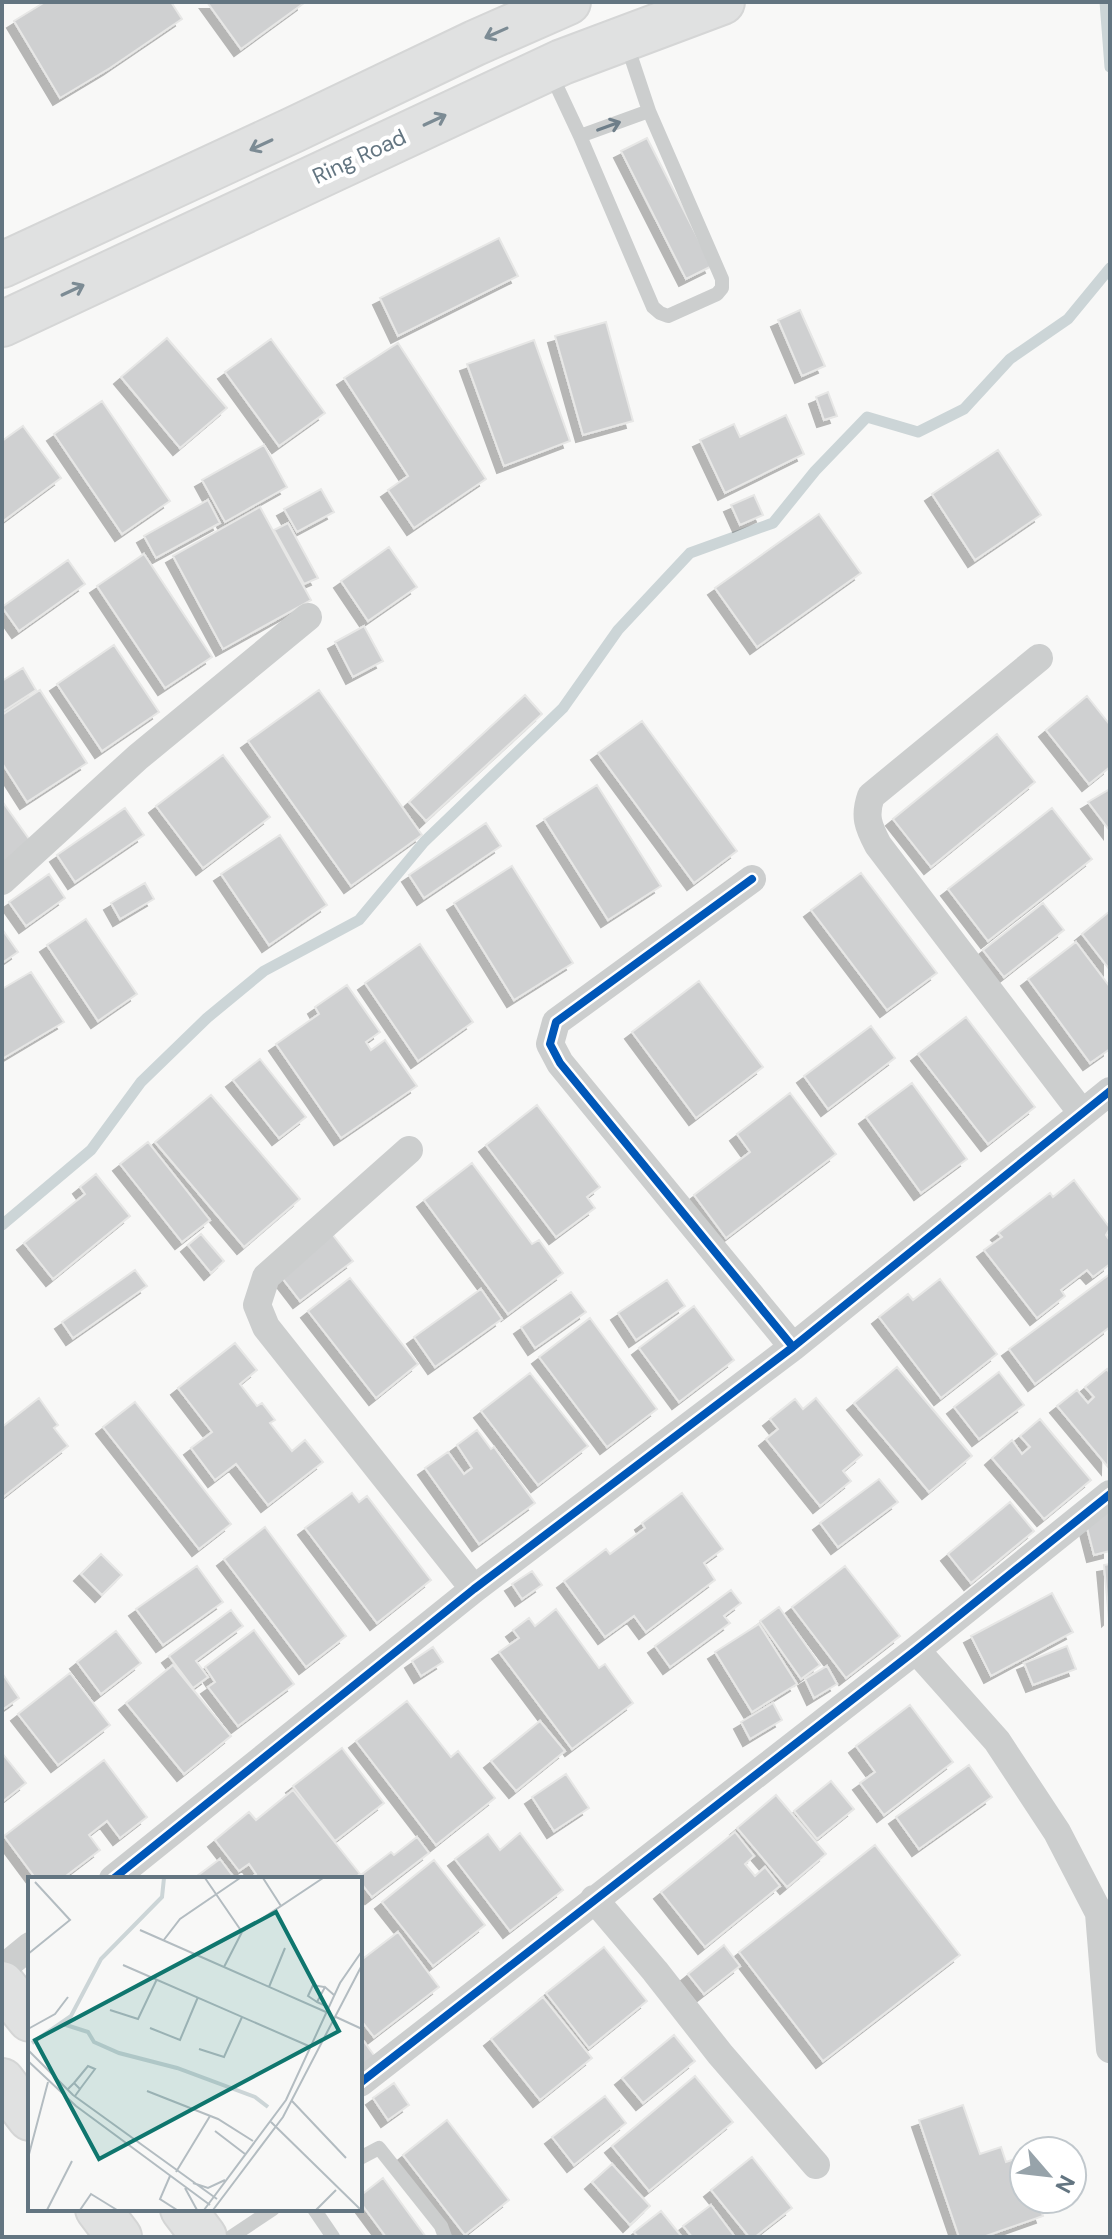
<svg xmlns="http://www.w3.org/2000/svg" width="1112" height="2239" viewBox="0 0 1112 2239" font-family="'DM Sans',sans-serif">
<defs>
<filter id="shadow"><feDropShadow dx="-7" dy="7" stdDeviation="0" flood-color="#0004"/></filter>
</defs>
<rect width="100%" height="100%" fill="#f8f8f7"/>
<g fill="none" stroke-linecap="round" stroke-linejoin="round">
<path stroke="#ccd5d7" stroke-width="11" d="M1105 2 1110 67
M2 1225 91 1150 141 1082 207 1018 264 971 359 920 424 842 563 708 618 630 690 553 773 523 815 471 867 417 918 432 964 409 1010 359 1068 319 1110 268"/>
</g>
<path fill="#cfd0d1" stroke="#e7e7e6" stroke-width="2" filter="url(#shadow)" d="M45 2H171L182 19 110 68 60 98 14 21Z
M207 2H304V3L241 49Z
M647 138 712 266 686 279 621 151Z
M499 238 518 276 398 336 380 298Z
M800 310 825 366 802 376 778 320Z
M606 322 633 421 583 435 555 336Z
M167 338 227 408 180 448 121 377Z
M271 339 325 413 279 446 225 372Z
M534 340 570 441 504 466 467 364Z
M398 343 486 479 414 528 388 490 408 476 344 378Z
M828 392 837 416 824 420 816 397Z
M102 401 170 501 122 534 54 434Z
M786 415 804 454 725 493 700 440 734 424 740 437Z
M23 426 61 478 2 522V441Z
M264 445 287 487 225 522 202 480Z
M998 450 1041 515 975 560 932 494Z
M321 489 334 512 297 532 284 509Z
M754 495 763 515 740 525 731 505Z
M208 500 220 523 156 558 144 536Z
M260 507 311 600 223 649 173 556Z
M819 514 861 573 757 647 715 588Z
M288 523 318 578 304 584 274 530Z
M389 547 417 587 368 621 341 581Z
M144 554 212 657 165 688 97 586Z
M68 560 85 584 19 631 2 607Z
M364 626 383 661 353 677 335 642Z
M114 645 159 712 102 751 57 684Z
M23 668 36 690 2 712V681Z
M40 690 87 763 27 802 2 763V715Z
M319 690 422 835 351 886 248 741Z
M525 695 542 714 426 821 409 802Z
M1087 696 1110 725V767L1089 784 1046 730Z
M642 721 737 851 694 883 598 753Z
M997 734 1035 782 931 867 893 819Z
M223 755 270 817 203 868 156 806Z
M597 785 661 886 608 920 544 819Z
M1110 789V831L1088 802Z
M2 801 34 846 2 869Z
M125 808 144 835 75 882 57 855Z
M1052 808 1092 859 988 941 948 889Z
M486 823 501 846 424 898 409 875Z
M280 835 327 905 269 945 221 874Z
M512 866 573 963 514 1000 454 903Z
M861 873 937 973 887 1010 811 910Z
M49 874 65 898 26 926 9 902Z
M145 883 154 899 120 919 111 903Z
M1043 903 1064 930 1004 977 983 950Z
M1110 911V970L1082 934Z
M86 919 137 994 98 1021 47 945Z
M2 929 18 952 2 963Z
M1076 942 1110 987V1049L1090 1063 1028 979Z
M420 944 473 1022 418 1061 365 983Z
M31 972 64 1022 2 1059V989Z
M699 981 763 1067 696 1118 632 1032Z
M347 985 380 1032 366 1042 371 1050 385 1040 417 1086 341 1138 276 1044 319 1014 315 1007Z
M966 1017 1035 1107 988 1144 918 1054Z
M871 1026 895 1058 828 1109 804 1076Z
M260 1059 306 1117 279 1138 233 1080Z
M912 1083 967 1159 921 1193 866 1117Z
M790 1093 836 1154 726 1238 694 1195 750 1152 737 1134Z
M211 1095 300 1199 244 1247 155 1142Z
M537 1105 600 1187 587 1197 595 1208 556 1237 486 1145Z
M148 1142 210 1220 182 1242 120 1164Z
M472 1163 532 1244 539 1240 563 1273 508 1314 424 1200Z
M96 1174 130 1216 53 1279 24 1243 85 1194 80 1187Z
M1074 1180 1110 1228 1106 1235 1110 1241V1264L1093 1277 1087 1270 1061 1290 1065 1296 1037 1318 984 1250 1002 1237 998 1233 1050 1193 1053 1197Z
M329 1230 353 1261 300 1301 276 1270Z
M201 1234 224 1261 211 1273 188 1245Z
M135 1270 147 1286 73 1338 62 1322Z
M1110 1274V1327L1035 1384 1009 1349Z
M350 1278 418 1364 376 1398 308 1311Z
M940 1279 997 1354 941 1398 879 1317 908 1294 913 1300Z
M667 1280 685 1306 636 1340 618 1313Z
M481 1289 502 1319 435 1367 414 1337Z
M571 1292 586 1312 535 1348 521 1327Z
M694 1306 734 1360 679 1402 639 1348Z
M590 1318 657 1409 607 1447 539 1357Z
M235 1343 257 1370 240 1384 257 1406 262 1403 275 1420 270 1423 292 1451 305 1440 323 1462 268 1505 236 1464 215 1480 191 1448 212 1432 178 1388Z
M897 1367 972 1456 929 1492 854 1403Z
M1107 1369 1110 1374 1108 1467 1057 1406 1077 1390 1088 1403 1094 1397 1085 1387Z
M999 1372 1024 1405 979 1439 954 1407Z
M530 1373 588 1446 538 1485 481 1411Z
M39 1398 58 1425 54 1428 68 1446 2 1498V1427Z
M816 1398 862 1455 843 1471 851 1481 820 1506 766 1439 778 1429 770 1419 795 1399 803 1409Z
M135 1402 231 1524 199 1549 103 1427Z
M1040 1419 1091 1480 1044 1519 992 1458 1012 1440 1022 1454 1030 1447 1020 1436Z
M477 1430 491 1449 494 1447 535 1503 479 1544 425 1468 448 1452 464 1474 472 1468 457 1445Z
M879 1479 898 1502 838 1547 820 1523Z
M352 1493 359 1502 367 1496 431 1580 377 1623 305 1528Z
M682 1493 723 1549 704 1563 715 1580 646 1632 634 1616 605 1637 564 1581 606 1549 610 1554 645 1528 642 1523Z
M1010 1502 1034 1531 971 1583 948 1554Z
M1110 1507V1551L1094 1555 1086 1524Z
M265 1527 346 1636 306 1667 224 1559Z
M101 1554 122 1575 102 1595 81 1574Z
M1110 1564V1618L1109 1619 1104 1565Z
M197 1566 223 1602 163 1645 136 1609Z
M845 1566 900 1636 846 1678 792 1607Z
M532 1571 542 1585 522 1599 512 1584Z
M731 1590 741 1603 724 1616 730 1623 670 1667 655 1646Z
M1052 1593 1073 1632 991 1676 971 1636Z
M779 1607 820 1665 801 1679 760 1621Z
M556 1609 599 1668 605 1664 633 1703 572 1749 499 1652 519 1638 513 1630 529 1618 535 1626Z
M231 1610 243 1626 196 1661 208 1677 193 1688 169 1656Z
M759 1624 797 1684 752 1712 715 1652Z
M254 1630 294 1684 238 1726 208 1687 215 1682 205 1667Z
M116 1631 141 1663 101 1694 77 1662Z
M1067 1646 1076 1669 1033 1685 1024 1663Z
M433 1647 443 1662 421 1676 412 1661Z
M173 1665 231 1736 184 1774 126 1703Z
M827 1666 837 1684 814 1698 805 1679Z
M2 1673 19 1698 2 1710Z
M70 1673 110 1725 58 1765 18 1714Z
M407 1701 451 1757 458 1751 495 1798 436 1845 356 1741Z
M773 1703 782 1720 750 1739 741 1722Z
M910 1705 953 1762 884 1815 860 1783 875 1772 856 1746Z
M540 1721 565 1751 516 1791 491 1761Z
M342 1748 384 1803 335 1841 293 1786Z
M2 1753 26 1783 2 1802Z
M104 1760 147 1817 120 1838 107 1821 89 1835 100 1850 62 1879H36L4 1836Z
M969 1765 992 1797 919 1849 896 1817Z
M566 1774 589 1808 554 1831 532 1797Z
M831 1781 854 1809 817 1839 794 1811Z
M293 1790 360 1874 353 1879H250L256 1874 249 1864 239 1871 215 1840 249 1812 256 1820Z
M776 1795 826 1854 787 1887 737 1828Z
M735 1832 754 1856 745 1864 755 1876 765 1867 780 1886 705 1947 661 1892Z
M520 1833 563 1890 510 1931 455 1859 488 1834 500 1850Z
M417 1837 429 1853 372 1897 357 1878 391 1852 394 1855Z
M875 1845 960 1955 823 2061 739 1952Z
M220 1859 235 1879H193Z
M434 1860 485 1925 433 1966 382 1902Z
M398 1932 439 1987 374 2037 360 2019V1961Z
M724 1945 740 1966 704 1994 688 1974Z
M604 1947 647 2001 589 2048 546 1993Z
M543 1997 592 2058 540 2100 491 2039Z
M674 2035 695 2061 643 2103 622 2078Z
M360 2036 376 2058 360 2070Z
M695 2076 733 2122 649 2191 612 2146Z
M394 2083 409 2105 388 2120 373 2098Z
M605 2096 626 2123 574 2165 552 2137Z
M963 2105 980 2154 1001 2147 1006 2162 1024 2156V2199H1041L1037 2200 1043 2216 983 2237H959L919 2120Z
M447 2120 509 2200 465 2235 403 2155Z
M1063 2142 1066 2151H1038Z
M752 2157 792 2208 755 2237H749L711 2190Z
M612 2164 650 2206 630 2225 592 2182Z
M383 2178 426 2237H386L360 2202V2196Z
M711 2205 735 2237H692L683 2226Z
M661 2211 682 2237H638L634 2232Z"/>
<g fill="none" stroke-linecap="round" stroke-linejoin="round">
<defs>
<path id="primary" d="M2 265 293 130 475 43 568 2
M2 324 562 62 722 2"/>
<path id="highway" d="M2 1984 30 2019
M2 2081 30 2118
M98 2209 119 2237
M183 2209 204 2237"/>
</defs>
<use href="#primary" stroke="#d5d6d6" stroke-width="48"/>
<use href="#highway" stroke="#d4d5d5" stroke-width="48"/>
<path stroke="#cccece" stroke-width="14" d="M550 72 580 136 649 111 627 45
M580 136 653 307 660 313 668 316 717 294 722 288V279L649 111
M360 2158 379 2148 441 2226 445 2237
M314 2209 333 2237
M231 2237 273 2209"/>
<path stroke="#cccece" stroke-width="28" d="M1039 658 871 796C864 816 868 826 878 845L1082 1113
M752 879 556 1022 550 1044 560 1063 793 1347
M2 881 138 757 308 617
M409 1150 266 1277 257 1305 266 1327 474 1589
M916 1650 997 1741 1057 1832 1099 1913 1110 2049
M113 1879 474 1589 793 1347 1110 1091
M594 1899 655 1971 720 2054 816 2165
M2 1969 30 1946
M360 2083 916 1650 1110 1494"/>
<use href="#primary" stroke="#e0e1e1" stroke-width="44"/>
<use href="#highway" stroke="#e0e1e1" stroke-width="44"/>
<defs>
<path id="cycleway" d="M752 879 556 1022 550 1044 560 1063 793 1347
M113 1879 474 1589 793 1347 1110 1091
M360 2083 916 1650 1110 1494"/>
</defs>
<use href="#cycleway" stroke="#fff" stroke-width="13"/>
<use href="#cycleway" stroke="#0057b8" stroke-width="8"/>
</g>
<defs><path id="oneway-shaft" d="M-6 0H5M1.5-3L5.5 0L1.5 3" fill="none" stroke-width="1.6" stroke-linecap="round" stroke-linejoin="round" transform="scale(2)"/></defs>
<g stroke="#7c8b94">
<use href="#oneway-shaft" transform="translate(496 33) rotate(156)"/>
<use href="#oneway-shaft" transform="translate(435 120) rotate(-25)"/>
<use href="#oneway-shaft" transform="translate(261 145) rotate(155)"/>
<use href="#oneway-shaft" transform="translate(73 290) rotate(-25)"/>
</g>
<use stroke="#6e7e89" href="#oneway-shaft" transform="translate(609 126) rotate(-20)"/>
<g text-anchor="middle" stroke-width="8" stroke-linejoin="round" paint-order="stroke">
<g font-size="22" fill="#637581" stroke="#fff">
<text transform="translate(359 156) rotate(-25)" y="8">Ring Road</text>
</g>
</g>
<g transform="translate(28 1877)">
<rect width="334" height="334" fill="#f8f8f7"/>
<path fill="none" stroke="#ccd5d7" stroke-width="4" d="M35 147 60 155 66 165 91 176 149 191 227 220 240 230M4 166 43 139 73 82 134 20 136 1"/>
<path fill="none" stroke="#b3bcc1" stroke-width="2" d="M177 1 214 55M235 1 253 29M112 53 298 135M135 64 152 42 212 1M0 77 42 43 7 5M95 88 283 170M196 90 214 55 295 1M241 110 257 71M289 125 280 119 285 108 296 110M300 130 289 125 297 110 306 118M82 133 110 142 129 102M308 140 334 152M122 151 152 163 170 120M0 152 27 137 40 120M171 172 196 180 214 140M0 173 45 218 189 322M0 184 48 229 182 328M46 206 60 189 67 192 52 212M39 213 46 206 52 212 47 219M119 214 190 242 225 264M264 224 318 281M243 245 333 333M187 254 217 277M0 281 20 205M148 295 182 239M142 299 132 322 149 333M165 306 180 311 197 303M157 311 169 333M19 333 44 284M52 333 63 317 89 333M176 333 258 223 312 106 334 74M185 333 255 240 334 88M288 333 308 313"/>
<path fill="#0f766e" fill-opacity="0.15" stroke="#0f766e" stroke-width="4" d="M248 35 311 154 71 282 7 163Z"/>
<rect width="334" height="334" fill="none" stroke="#637581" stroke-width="4"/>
</g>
<rect width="1112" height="2239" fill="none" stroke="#637581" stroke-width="8"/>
<g transform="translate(1048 2175) rotate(118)"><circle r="38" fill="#ffffff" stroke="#c1c8cd" stroke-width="2"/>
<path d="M0-6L14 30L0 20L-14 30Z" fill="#97a3aa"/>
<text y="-12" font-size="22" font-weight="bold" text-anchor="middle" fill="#637581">N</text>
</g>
</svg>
